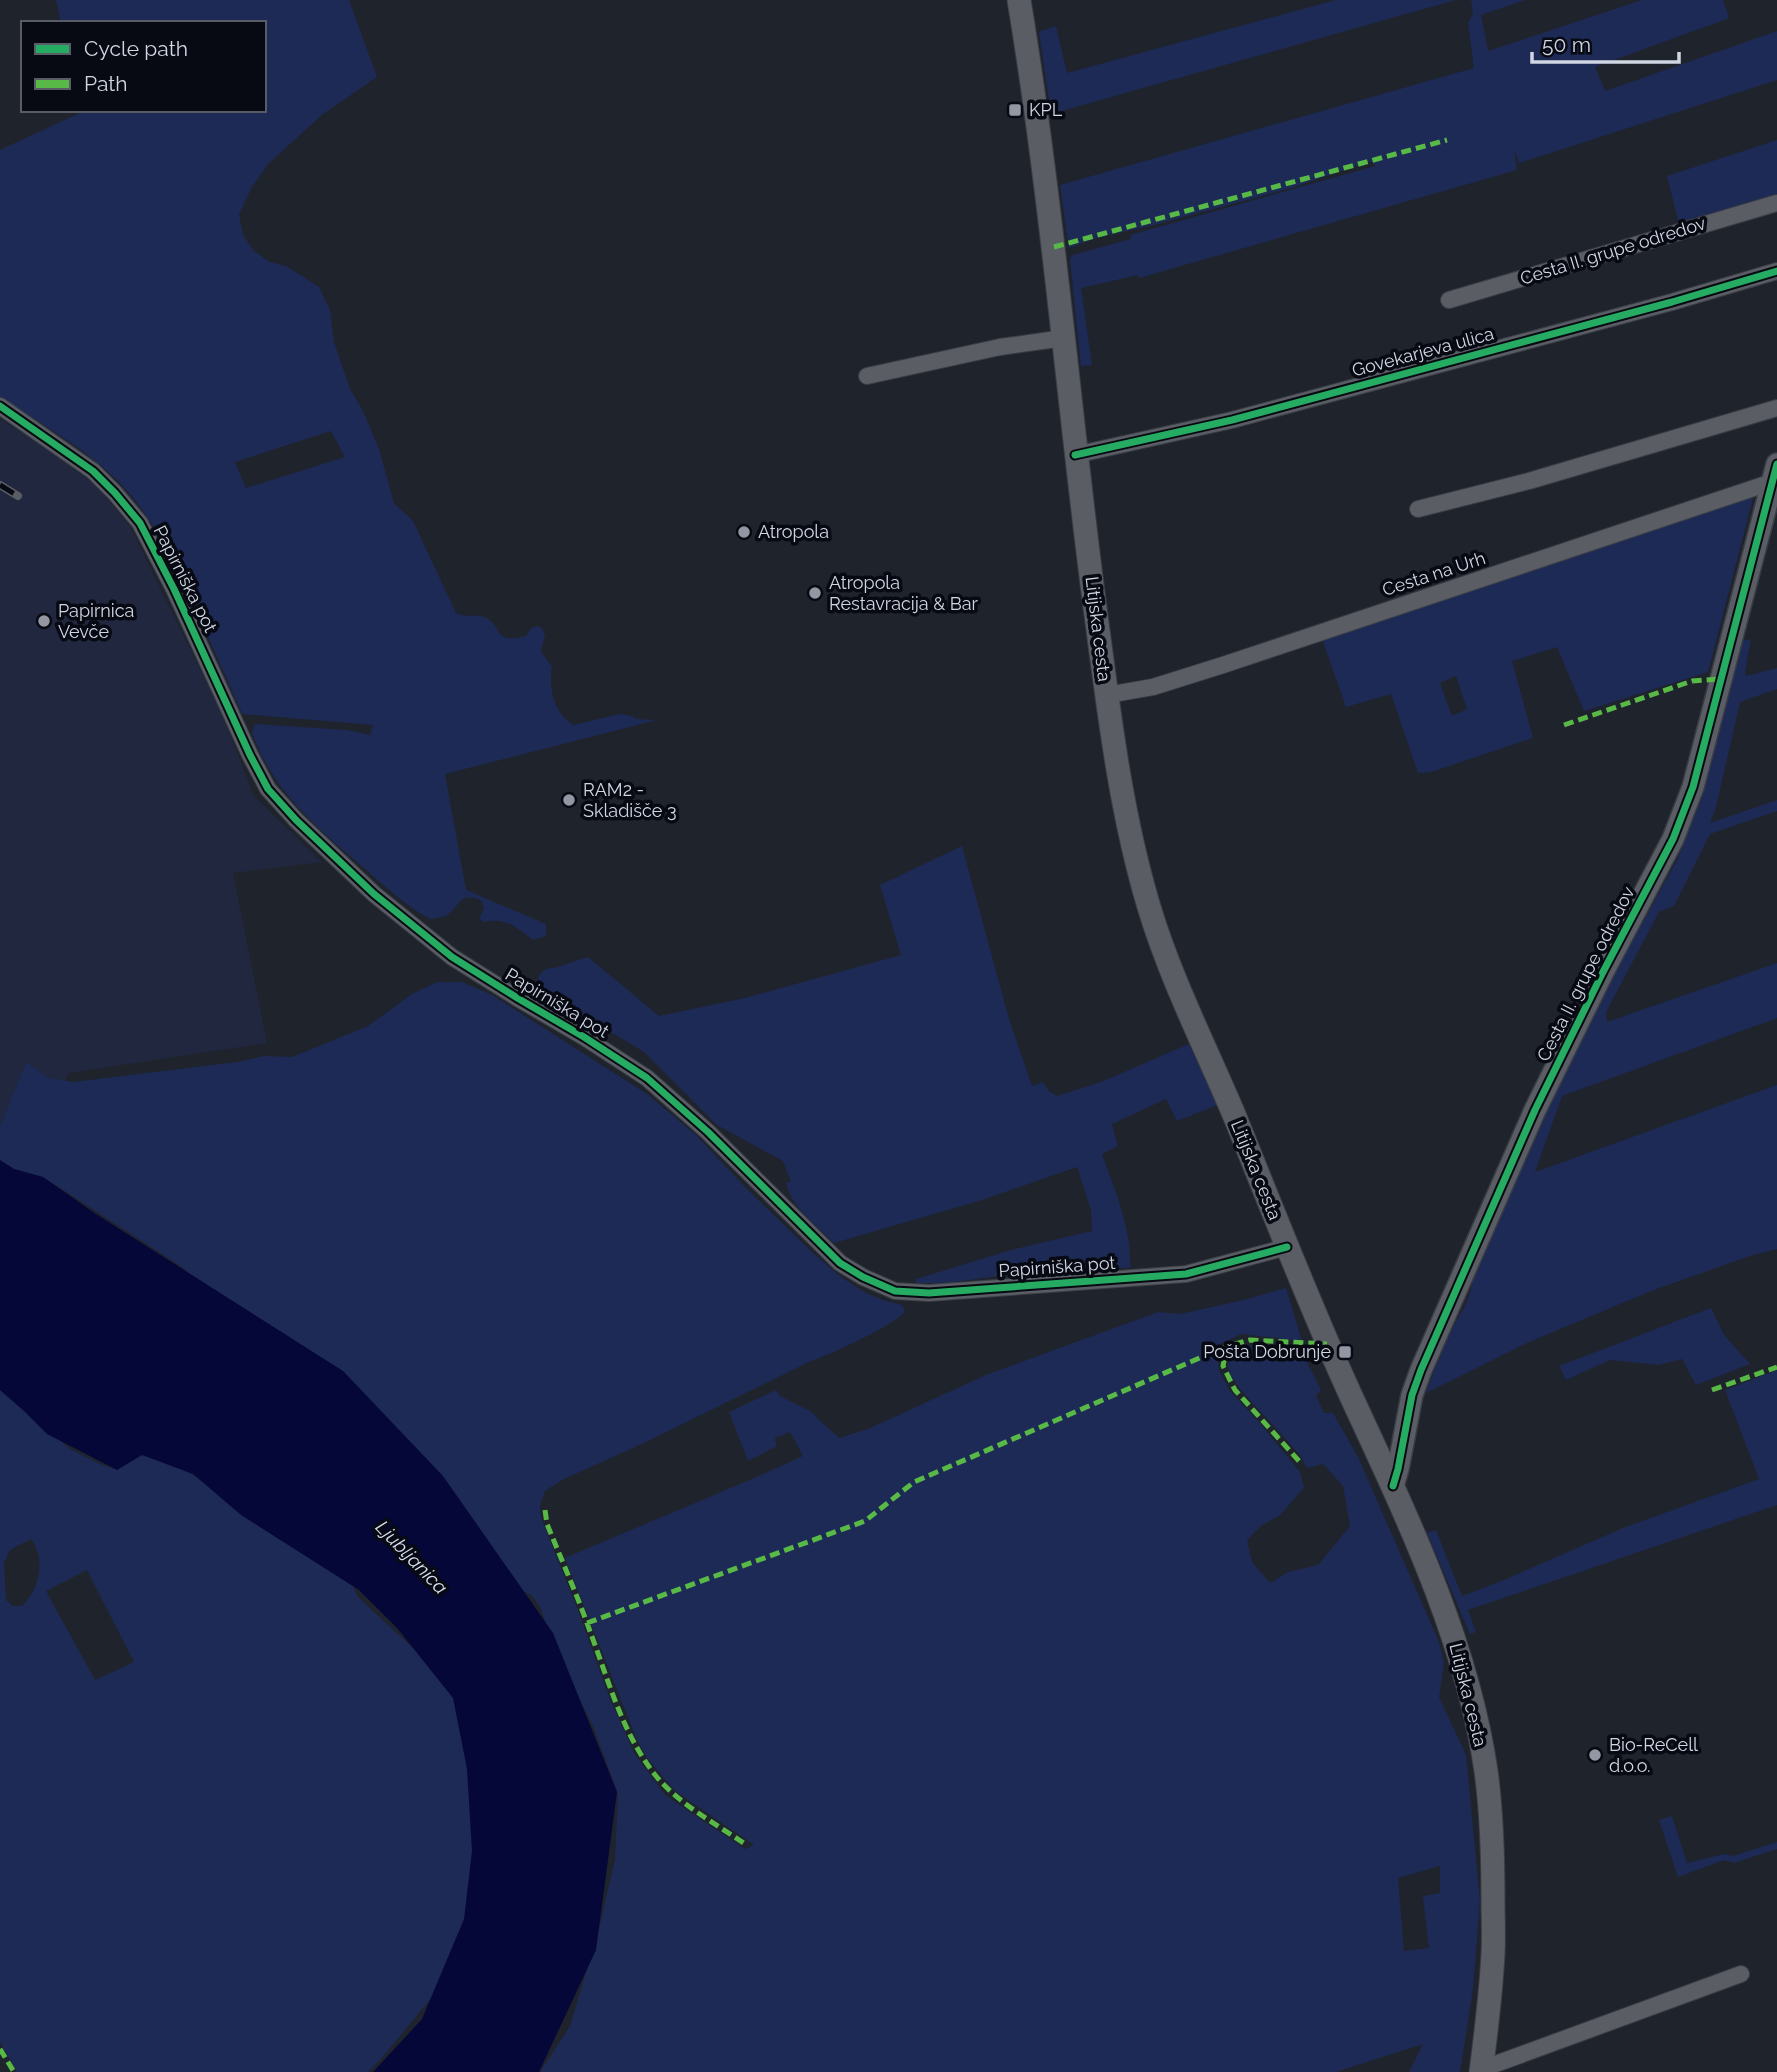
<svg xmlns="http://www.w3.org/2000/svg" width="1777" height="2072" viewBox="0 0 1777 2072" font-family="Raleway,sans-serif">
<rect width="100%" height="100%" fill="#1f232c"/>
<path fill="#20273e" d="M0 419 33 439 97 486 131 528 223 716 254 796 322 862 233 873 267 1043 69 1073 14 1169 0 1160Z"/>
<path fill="#1d2a55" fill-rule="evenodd" d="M56 0H349L377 77 323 114 268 164 252 187 239 214 243 235 254 251 270 262 286 266 319 287 330 310 334 342 350 389 363 411 379 449 394 503 413 521 456 613C465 618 475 614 484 617 505 626 491 645 526 636L531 628 537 626 542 628 545 635 541 651 552 667C548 687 554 714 574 725L619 714 632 716 636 719 657 720 445 774 466 890 546 924V936L533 940C516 927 506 917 483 922L479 918 484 909 481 900C458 892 462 905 447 915 443 918 435 918 430 919 405 905 384 886 363 867 318 829 271 789 252 732L255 724 347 730 370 735 373 725 242 714C225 674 208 636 189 597 169 555 151 513 117 480 83 447 40 423 0 397V150L86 110H264V23H61ZM331 431 345 457 246 488 235 462Z
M1336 0H1456L1051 114 1039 32 1056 26 1067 73Z
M1471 0H1525L1481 15 1488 51 1642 0H1723L1729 18 1595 67 1605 91 1777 31V80L1519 163 1514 149 1517 170 1139 278 1138 275 1081 288 1092 365 1081 366 1070 259 1073 255 1131 239 1130 235 1375 166 1372 161 1291 188 1158 224 1096 238 1069 248 1060 185 1474 68 1468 23 1473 14Z
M1777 140V194L1679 224 1667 176Z
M1748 492 1753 498 1708 672 1584 711 1557 647 1512 661 1533 738 1431 772 1418 773 1391 694 1346 707 1322 639ZM1456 676 1467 709 1452 716 1440 683Z
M1751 639 1745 672 1746 676 1777 668V689L1740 702 1716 807 1710 823 1777 800V811L1710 834 1674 906 1659 912 1606 1012 1607 1022 1777 963V1018L1562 1096 1535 1172 1777 1085V1249L1750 1256 1651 1291 1529 1342 1426 1393C1433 1374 1440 1354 1449 1336 1460 1311 1471 1304 1473 1274L1588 1022 1677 860 1702 797 1742 641Z
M962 846 1009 1019 1032 1086 1043 1082 1049 1091 1057 1096 1101 1082 1189 1044 1218 1105 1177 1121 1166 1099 1112 1124 1118 1146 1102 1154C1115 1190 1132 1230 1130 1268L1088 1267 1067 1271 1019 1273 948 1283H915L916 1279 1011 1250 1092 1231 1091 1210 1077 1167 982 1200 834 1243C817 1225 792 1209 786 1183L791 1182 783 1161 717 1125 644 1052 614 1034 579 1023 546 1002 535 992C536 981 540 967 554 968L588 957 659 1016 745 998 901 955 880 885Z
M437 982H462L492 995 647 1094 697 1136 744 1186 813 1253 841 1277 866 1293 883 1300 902 1305 905 1311C894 1326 829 1355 809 1362L646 1442 562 1480 545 1491 540 1505 541 1517 551 1543 578 1610 610 1699 634 1753 665 1795 745 1849 754 1845 675 1791 647 1758 636 1738 565 1558 754 1478 803 1456 790 1432 775 1438 777 1446 748 1461 729 1412 776 1390 780 1396 810 1411 839 1438 868 1429 986 1375 1158 1312 1180 1314 1239 1301 1286 1288 1302 1341 1241 1334 1221 1344 1218 1356 1219 1370 1229 1390 1258 1421 1300 1472 1304 1488 1279 1516 1262 1525 1247 1540 1252 1562 1270 1583 1288 1572 1318 1565 1350 1526 1343 1486 1323 1464 1307 1468 1300 1455 1240 1389 1230 1374 1228 1366 1229 1354C1243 1341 1256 1346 1273 1349 1283 1351 1293 1350 1302 1352L1321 1390 1316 1396 1324 1413H1333L1358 1457 1439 1642 1444 1663 1439 1697 1466 1755 1480 1901 1473 1989 1460 2072H1409L1423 2044 1336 2072H540L570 2026 599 1929 615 1859 618 1794 593 1726 560 1663 540 1607 531 1595 509 1584 222 1303 182 1267 43 1177 14 1169 0 1160V1127L26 1062 49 1078 73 1082 237 1062 265 1056 292 1057 368 1026 412 994ZM1440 1866V1893L1423 1896 1429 1948 1404 1951 1398 1878Z
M1711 1308 1724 1335 1750 1364 1696 1385 1682 1359 1659 1365 1610 1360 1566 1380 1559 1366Z
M1777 1370V1505L1468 1610 1476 1632 1470 1634 1427 1533 1436 1530 1462 1596 1504 1580 1623 1528 1759 1479 1725 1390Z
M0 1390 70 1449 100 1464 117 1470C125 1465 137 1455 145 1455 172 1452 317 1556 348 1576L358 1597 416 1651 447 1684 460 1714 480 1804 463 1935 436 1992 382 2058 368 2072H17L0 2042ZM31 1539C46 1559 40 1589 22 1606H13L6 1600 4 1563 10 1550ZM87 1570 134 1662 95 1680 46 1591Z
M1672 1816 1687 1863 1724 1854 1733 1856 1777 1842V1849L1734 1863 1724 1860 1678 1877 1659 1820Z"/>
<path fill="#060739" d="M0 1160 14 1169 43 1177 96 1214 343 1371 443 1476 553 1633 617 1792 596 1950 539 2072H373L422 2019 464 1919 472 1851 467 1769 453 1698 397 1628 359 1590 241 1515 193 1474 142 1455 117 1470 47 1434 24 1411 0 1390Z"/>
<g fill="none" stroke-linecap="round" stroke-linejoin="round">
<defs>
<path id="minor" d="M1449 300 1777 203
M867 376 1000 347 1064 338
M0 406 93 471 115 493 140 523 174 589 250 755 268 789 296 820 374 894 452 957 519 999 584 1037 647 1078 708 1132 840 1263 863 1277 895 1291 929 1293 1186 1274 1287 1247
M1075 455 1232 420 1672 302 1777 271
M1418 509 1529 481 1777 408
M1107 695 1153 687 1223 665 1772 482
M1482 2069 1741 1974"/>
<path id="tertiary" d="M1393 1486 1398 1469 1412 1395 1421 1370 1535 1110 1603 972 1673 839 1693 787 1777 464"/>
<path id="secondary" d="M1019 0C1052 199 1068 400 1094 600 1108 703 1119 807 1149 907 1171 980 1206 1048 1235 1117 1273 1211 1309 1304 1351 1396 1406 1515 1467 1640 1486 1771 1492 1814 1493 1857 1493 1900 1493 1918 1494 1936 1493 1954 1491 1993 1486 2033 1481 2072"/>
</defs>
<use href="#minor" stroke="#3a3d45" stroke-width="18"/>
<use href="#tertiary" stroke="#3a3d45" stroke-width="24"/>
<use href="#secondary" stroke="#3a3d45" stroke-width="25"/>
<use href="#minor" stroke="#5a5d64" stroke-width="16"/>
<use href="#tertiary" stroke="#5a5d64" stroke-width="21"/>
<use href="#secondary" stroke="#5a5d64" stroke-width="23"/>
<defs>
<path id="rail" d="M0 485 18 496"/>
</defs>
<use href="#rail" stroke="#5a5d64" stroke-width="8"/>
<use href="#rail" stroke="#070a12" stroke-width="5" stroke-dasharray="16" stroke-linecap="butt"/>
<path stroke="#58b947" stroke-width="5" stroke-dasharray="10 5" stroke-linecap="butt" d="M1054 247 1447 140
M1564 725 1692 681 1721 679
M1712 1390 1777 1367
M1299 1461 1235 1390 1223 1366 1227 1346 1250 1340 1327 1344
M545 1510 547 1524C562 1561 578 1597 591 1634 609 1682 623 1735 656 1776 680 1805 715 1823 745 1844
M587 1623 865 1521 914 1482 1227 1346
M0 2049 14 2072"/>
<defs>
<path id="cycleway" d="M0 406 93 471 115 493 140 523 174 589 250 755 268 789 296 820 374 894 452 957 519 999 584 1037 647 1078 708 1132 840 1263 863 1277 895 1291 929 1293 1186 1274 1287 1247
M1075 455 1232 420 1672 302 1777 271
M1393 1486 1398 1469 1412 1395 1421 1370 1535 1110 1603 972 1673 839 1693 787 1777 464"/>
</defs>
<use href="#cycleway" stroke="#070a12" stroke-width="11"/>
<use href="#cycleway" stroke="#26ab63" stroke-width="7"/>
</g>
<g fill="#9397a3" stroke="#070a12" stroke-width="2.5">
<rect x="1008" y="103" width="14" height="14" rx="3.5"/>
<circle cx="744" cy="532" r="7"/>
<circle cx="815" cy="593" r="7"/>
<circle cx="44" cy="621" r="7"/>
<circle cx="569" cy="800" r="7"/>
<rect x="1338" y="1345" width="14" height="14" rx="3.5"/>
<circle cx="1595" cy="1755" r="7"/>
</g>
<g text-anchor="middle" stroke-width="7" stroke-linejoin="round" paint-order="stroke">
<g font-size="18" fill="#d1d6e3" stroke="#070a12" text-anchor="start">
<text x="1029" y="116">KPL</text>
<text x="758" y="538">Atropola</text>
<text x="829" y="589">Atropola<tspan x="829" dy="21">Restavracija &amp; Bar</tspan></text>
<text x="58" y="617">Papirnica<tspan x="58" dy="21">Vevče</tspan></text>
<text x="583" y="796">RAM2 -<tspan x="583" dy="21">Skladišče 3</tspan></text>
<text x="1331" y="1358" text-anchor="end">Pošta Dobrunje</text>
<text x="1609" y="1751">Bio-ReCell<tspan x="1609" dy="21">d.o.o.</tspan></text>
</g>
<g font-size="18" fill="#d1d6e3" stroke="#070a12">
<text transform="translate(1613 251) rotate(-17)" y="6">Cesta II. grupe odredov</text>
<text transform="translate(1423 352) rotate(-15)" y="6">Govekarjeva ulica</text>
<text transform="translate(1434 574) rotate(-18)" y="6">Cesta na Urh</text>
<text transform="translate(185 579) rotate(63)" y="6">Papirniška pot</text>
<text transform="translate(1098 629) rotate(83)" y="6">Litijska cesta</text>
<text transform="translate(1586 974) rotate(-63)" y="6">Cesta II. grupe odredov</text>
<text transform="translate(557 1003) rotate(31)" y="6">Papirniška pot</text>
<text transform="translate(1256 1170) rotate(68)" y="6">Litijska cesta</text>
<text transform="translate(1057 1267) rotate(-4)" y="6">Papirniška pot</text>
<text transform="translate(1468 1695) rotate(76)" y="6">Litijska cesta</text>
</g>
<g font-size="19" font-style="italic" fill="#d8dff2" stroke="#070a12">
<text transform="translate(412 1557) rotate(46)" y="7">Ljubljanica</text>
</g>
</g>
<rect x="21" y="21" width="245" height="91" fill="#070a12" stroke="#585c66" stroke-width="2"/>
<rect x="35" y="44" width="35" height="10" fill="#26ab63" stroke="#585c66" stroke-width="2"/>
<text x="84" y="56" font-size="21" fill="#d1d6e3">Cycle path</text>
<rect x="35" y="79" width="35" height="10" fill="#58b947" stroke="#585c66" stroke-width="2"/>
<text x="84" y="91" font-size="21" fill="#d1d6e3">Path</text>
<path d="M1532 52v10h147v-10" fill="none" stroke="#d1d6e3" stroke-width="3.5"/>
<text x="1542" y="52" font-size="21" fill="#d1d6e3" stroke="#070a12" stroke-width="5" paint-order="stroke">50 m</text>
</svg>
